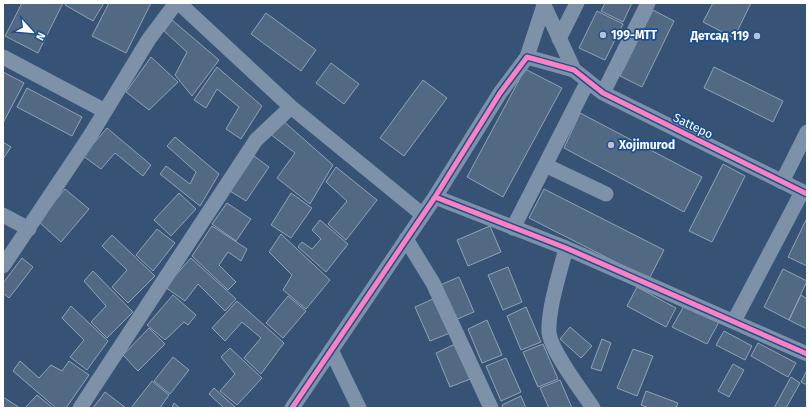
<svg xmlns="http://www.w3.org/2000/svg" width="810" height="411" viewBox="0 0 810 411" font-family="'Fira Sans',sans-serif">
<rect width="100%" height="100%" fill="#365274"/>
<path fill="#526984" stroke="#92a2b6" d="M22 3H63L38 53 5 36Z
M66 3H104L93 21 65 5Z
M109 3H151L126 53 92 36Z
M605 3H632L623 22 601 11Z
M713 3H751L734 38 703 22Z
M653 10 674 21 642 87 620 76Z
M597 11 623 24 605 60 579 48Z
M266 13 316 50 301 71 251 34Z
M172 20 219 60 192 96 175 75 187 52 164 31Z
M151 57 178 82 149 110 126 92Z
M331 63 359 84 344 104 316 83Z
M217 67 262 106 241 139 226 129 239 107 217 89 206 108 194 100Z
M714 67 783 101 773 122 704 88Z
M525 69 562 88 503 197 467 177Z
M3 72 24 83 3 123Z
M423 80 447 98 404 156 380 138Z
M27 88 82 117 72 136 17 107Z
M580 113 702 177 684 212 564 148Z
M281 119 333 165 310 204 277 178 295 153 270 134Z
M107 128 151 165 143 176 115 153 101 169 83 156Z
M175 137 219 174 200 206 160 174 166 166 190 184 196 172 167 146Z
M3 142 11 147 3 159Z
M254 156 269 167 246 201 230 191Z
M723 164 745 176 712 242 689 231Z
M336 167 377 200 346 240 328 224 347 201 326 182Z
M65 189 89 209 61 242 38 221Z
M544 189 664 250 649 279 529 218Z
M179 193 196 209 171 236 154 220Z
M291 193 312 208 291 238 271 225Z
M227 203 251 219 236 241 212 224Z
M807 218V266L788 257Z
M320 220 348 244 326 272 298 247 302 242 312 249 321 239 312 230Z
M212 226 247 249 241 261 228 252 219 265 236 282 228 290 192 256Z
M490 226 501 252 468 266 457 240Z
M157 229 175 243 153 271 136 255Z
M281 234 330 280 306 309 283 290 292 275 269 252Z
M112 235 155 276 128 303 112 287 127 270 102 246Z
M22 258 33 267 9 298 3 293V283Z
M191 258 236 299 225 311 198 284 185 301 165 287Z
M508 267 522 302 503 310 488 275Z
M783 269 807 281 789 320 764 307Z
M93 271 133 312 107 338 91 322 106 306 84 281Z
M459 277 474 312 455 320 440 285Z
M637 287 676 308 666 327 627 306Z
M173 295 196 315 188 325 184 322 165 340 147 325Z
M801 295 807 299V329L789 320Z
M288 296 306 311 283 338 266 323Z
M435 298 450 333 430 341 415 307Z
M237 301 284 343 261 374 244 358 261 338 242 322 225 341 212 328Z
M71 306 108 341 87 370 70 357 84 340 62 318Z
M684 306 719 322 707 344 672 327Z
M526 307 541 342 521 350 507 316Z
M487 320 502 355 482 363 468 329Z
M570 327 592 346 581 358 560 339Z
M149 328 165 344 138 371 123 355Z
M724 331 752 346 745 360 716 345Z
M602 339 611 343 601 371 591 368Z
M758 343 796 363 788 377 751 356Z
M455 344 470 379 450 387 436 353Z
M543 344 558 379 538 387 523 352Z
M230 348 262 378 237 405 220 391 235 374 221 357Z
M633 349 653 356 637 396 617 388Z
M173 357 189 370 170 394 154 381Z
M506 358 521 392 501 401 486 366Z
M20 361 39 378 51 365 62 371 69 361 89 375 66 408H56L13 371Z
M733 364 744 370 729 397 718 391Z
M806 372 807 373V385L801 382Z
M791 377 800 383 786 408H774Z
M560 380 572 408H549L540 388Z
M152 381 169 395 160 408H131Z
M214 388 236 408H224L209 394Z
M646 391 678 403 676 408H649L641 405Z
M105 392 126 408H93Z
M37 395 53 408H25Z
M521 396 526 408H503L502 405Z
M3 397 20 408H3Z
M174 403 180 408H172Z"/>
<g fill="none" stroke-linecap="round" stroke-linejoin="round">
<path stroke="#7d92a8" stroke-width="15" d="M179 3 291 107 423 215
M543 3 574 70
M559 39 577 3
M3 57 105 111
M527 57 544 5
M603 93 648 3
M545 165 606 194
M782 182 807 132
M435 197 566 248 807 354
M3 215 29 229
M513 228 588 81
M406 239 433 283 491 408
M566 248C560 272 548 308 549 332 550 350 582 391 593 408
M3 266 90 136 149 39 176 3
M734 321 802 192
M331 350 359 408
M80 408 256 140 291 107
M292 408 435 197 500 93 527 57 574 70 603 93 807 194"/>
<defs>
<path id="cycleway" d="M435 197 566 248 807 354
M292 408 435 197 500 93 527 57 574 70 603 93 807 194"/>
</defs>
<use href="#cycleway" stroke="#1b4f8f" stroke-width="8"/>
<use href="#cycleway" stroke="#ff80c0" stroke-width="5"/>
</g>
<g fill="#b9c2ce" stroke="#1b4f8f" stroke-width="1.5">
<circle cx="603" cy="35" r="4"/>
<circle cx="757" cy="36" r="4"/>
<circle cx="611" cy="145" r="4"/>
</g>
<g text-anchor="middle" stroke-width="3.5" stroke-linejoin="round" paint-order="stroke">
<g font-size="12" font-weight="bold" fill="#fff" stroke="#1b4f8f" text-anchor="start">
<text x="611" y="39">199-MTT</text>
<text x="749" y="40" text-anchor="end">Детсад 119</text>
<text x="619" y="149">Xojimurod</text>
</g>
<g font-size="12" fill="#fff" stroke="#1b4f8f">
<text transform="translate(693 126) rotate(26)" y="4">Sattepo</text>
</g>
</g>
<rect width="810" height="411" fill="none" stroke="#ffffff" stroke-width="8"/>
<g transform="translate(32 32) rotate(117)" stroke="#1b4f8f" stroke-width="3" paint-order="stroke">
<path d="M0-3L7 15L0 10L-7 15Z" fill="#ffffff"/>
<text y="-6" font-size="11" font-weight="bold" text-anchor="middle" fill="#ffffff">N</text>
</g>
</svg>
